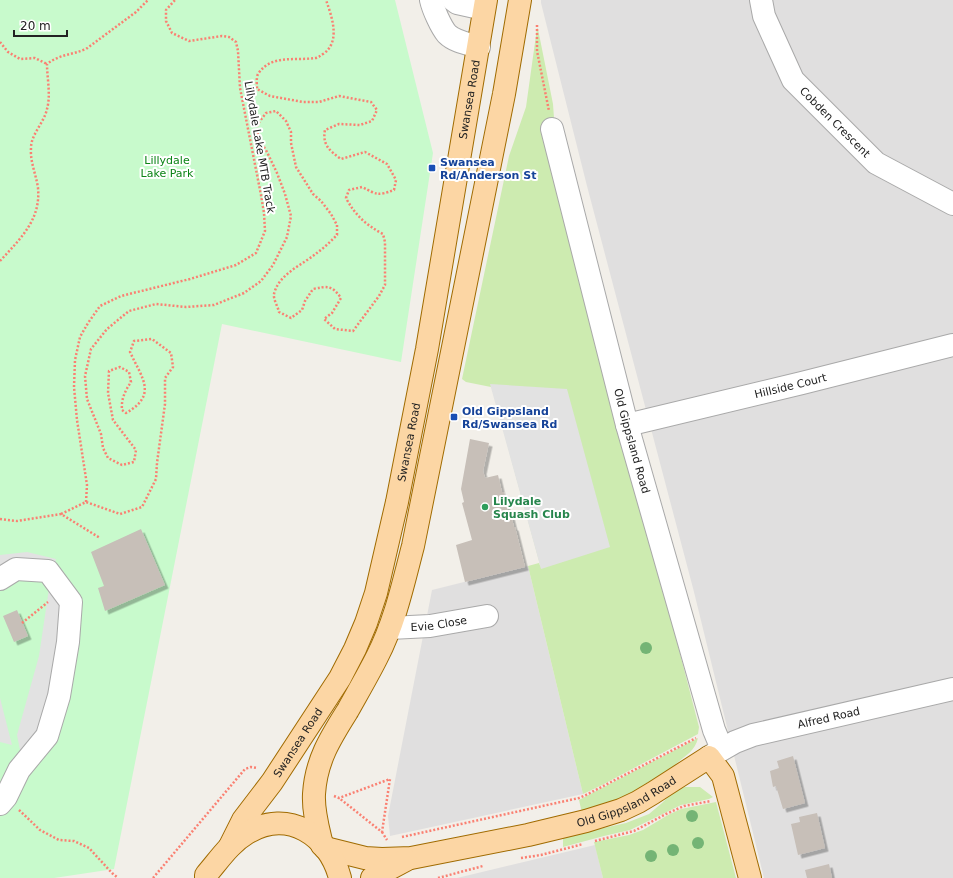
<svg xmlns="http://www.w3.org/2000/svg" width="953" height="878" viewBox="0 0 953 878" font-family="'DejaVu Sans',sans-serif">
<defs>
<filter id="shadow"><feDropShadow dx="3.5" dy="3.5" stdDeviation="0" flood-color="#0004"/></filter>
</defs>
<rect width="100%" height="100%" fill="#f2efe9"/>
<path fill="#e0dfdf" d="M541 0H953V878H764L694 592 587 186 541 3Z
M528 566 583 794 390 836 388 816 432 590Z
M595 845 603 878H457Z"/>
<path fill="#cdebb0" d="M537 28 538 29 553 104 556 146 669 611 699 727 698 734 602 785 583 794 528 566 539 563 541 568 491 385V387L466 382 462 379 509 156 526 107Z
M698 738C695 751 686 755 677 763 650 787 616 801 582 813L579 800Z
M685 787H700L713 797 709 799 681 805 630 830 604 836 563 847V837L626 823 649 814 662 803 675 790Z
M716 802 736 878H603L594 842 629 835 643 830 668 815 681 809Z"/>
<path fill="#c8facc" d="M0 0H395L433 153 401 362 222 324 114 869 54 878H0Z"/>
<path fill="#e2e2e2" d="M490 384 567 389 610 547 541 569Z
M27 552 56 559 52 575 71 602 59 696 23 765 17 735 39 656 51 575 0 579V555Z
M0 698 12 745 0 742Z"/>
<path fill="#c7bfb8" filter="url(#shadow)" d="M470 439 489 443 483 471 485 478 498 475 502 492H504L508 511H510L514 527H515L525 567 465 582 456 545 472 540 462 503 464 502 461 489Z
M141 529 165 585 105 611 98 588 104 586 91 552Z
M17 610 28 636 14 642 3 616Z
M793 756 805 803 783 809 776 786 773 787 770 771 779 768 777 761Z
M817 813 825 848 798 855 791 824 800 822 799 817Z
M829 864 832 878H807L805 870Z"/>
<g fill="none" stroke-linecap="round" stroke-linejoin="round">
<defs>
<g id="minor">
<path d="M431 0C433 9 441 27 447 34 455 42 469 44 479 47"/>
<path d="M453 0 457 3 484 9"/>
<path id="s1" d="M761 0 764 16 793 80 876 163 953 204"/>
<path id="s2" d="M552 129 627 425 714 730 722 749"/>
<path id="s3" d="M627 425 802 383 953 345"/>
<path d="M0 579 16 569 48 571 71 602 68 642 59 696 47 736 19 770 6 797 0 804"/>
<path id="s4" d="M390 628 430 626 487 616"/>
<path id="s5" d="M709 757 735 742 753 735 953 689"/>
</g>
<g id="major">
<path d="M322 845C318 828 313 811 314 794 316 760 331 737 348 710 358 692 368 675 377 657 395 622 403 584 413 546L504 94 520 0"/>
<path id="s6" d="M230 846 243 820 272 782 340 678 355 649 366 623 376 593 397 502 427 349 486 0"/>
<path id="s7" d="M325 848 365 858 382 859 411 858 528 835 586 821 621 810 638 802 653 793 709 757 723 776 750 878"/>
<path d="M206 878V875C219 860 230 843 247 833 288 808 329 835 340 878"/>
<path d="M372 878 406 860"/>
</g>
</defs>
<use href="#minor" stroke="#a9a9a9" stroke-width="24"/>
<use href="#major" stroke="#a06b00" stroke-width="24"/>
<path stroke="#fa8072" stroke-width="2.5" stroke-dasharray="2 2" stroke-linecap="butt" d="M537 25V51L549 111
M0 42 8 52 20 59 35 58 47 64
M0 261C20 239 41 220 38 188 36 174 30 162 31 148 31 134 44 123 47 109 51 95 47 78 47 64 60 54 72 55 86 49L136 12 148 0
M86 502 87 485 77 420 74 387 75 360 80 337 88 323 100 306 121 296 190 279 236 265 256 253 265 231 264 213 261 195 240 88 238 51 236 42 229 37 222 36 189 41 172 33 166 21V10L175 0
M61 514 86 502 120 514 142 507 156 479 157 463 165 404V378L173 367 171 353 152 339 134 341 130 352C142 378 158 395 126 413L122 410C121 399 125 391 131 382L129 372 120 367 109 371 108 393 113 420 136 450 134 462 122 465 108 458 103 448 101 434 87 399 85 376 91 349 107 329 129 311 156 304 186 307 214 305 244 293 261 281 273 265 287 237 291 216 285 194 277 173 267 152 258 137 257 125 266 113 276 111 286 121 291 132V143L296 167 313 194 321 201 331 214 337 225V235C331 241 325 247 318 252 303 265 279 273 274 294 273 299 278 307 279 312L291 318 302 310 305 301 313 289C327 286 332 285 341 298L332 313 324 319 335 329 353 331 379 296 385 285V242L383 234C366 225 355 215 346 198L349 190 362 187C378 195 377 196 394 190L396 180 387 164 365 152 341 159C330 151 322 145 325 130L339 124 360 125 372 121 377 110 371 102 339 96 319 102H303L270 96 257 89C257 85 256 78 258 74 271 54 295 61 315 58 318 58 320 56 323 54 341 42 332 17 326 0
M0 519 17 521 61 514 100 538
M22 623 48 602
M334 796 339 798 390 779 382 832 339 798
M19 810 40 830 59 840 74 841 89 848 112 873 118 878
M382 832 387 840
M402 837 579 798 586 795 696 738
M595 841 634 831 666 814 684 806 711 801
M521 858 541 855 583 844
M153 878 245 769 251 767 257 768
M438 878 483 866"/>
<use href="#minor" stroke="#fff" stroke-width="22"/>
<use href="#major" stroke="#fcd6a4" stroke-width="22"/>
</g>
<g fill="#74b475">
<circle cx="646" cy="648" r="6"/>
<circle cx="692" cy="816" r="6"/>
<circle cx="698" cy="843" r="6"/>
<circle cx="673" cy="850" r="6"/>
<circle cx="651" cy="856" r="6"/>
</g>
<g fill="#1a4fb4" stroke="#fff" stroke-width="1.5">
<rect x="428" y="164" width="8" height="8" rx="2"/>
<rect x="450" y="413" width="8" height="8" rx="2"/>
</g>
<circle fill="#2e9e5b" stroke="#fff" stroke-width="1.5" cx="485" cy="507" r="4"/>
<g text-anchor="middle" stroke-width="4" stroke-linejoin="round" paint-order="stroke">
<g font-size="11" fill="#222" stroke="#fff">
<text dy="4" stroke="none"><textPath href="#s6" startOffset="796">Swansea Road</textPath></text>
<text dy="4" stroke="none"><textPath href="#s1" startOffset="146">Cobden Crescent</textPath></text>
<text transform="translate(260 147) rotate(80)" y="4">Lillydale Lake MTB Track</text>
<text dy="4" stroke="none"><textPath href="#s3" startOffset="168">Hillside Court</textPath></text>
<text dy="4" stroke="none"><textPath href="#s2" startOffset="322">Old Gippsland Road</textPath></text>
<text dy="4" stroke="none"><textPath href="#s6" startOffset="448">Swansea Road</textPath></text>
<text dy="4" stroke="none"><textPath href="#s4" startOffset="49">Evie Close</textPath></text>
<text dy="4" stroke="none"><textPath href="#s5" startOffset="127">Alfred Road</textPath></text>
<text dy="4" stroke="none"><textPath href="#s6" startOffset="124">Swansea Road</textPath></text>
<text dy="4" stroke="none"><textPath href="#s7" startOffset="311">Old Gippsland Road</textPath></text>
</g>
<g font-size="11" fill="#0c8416" stroke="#fff">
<text x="167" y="164">Lillydale<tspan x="167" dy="13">Lake Park</tspan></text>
</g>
<g font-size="11" font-weight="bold" fill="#164399" stroke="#fff" text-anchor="start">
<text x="440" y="166">Swansea<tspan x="440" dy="13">Rd/Anderson St</tspan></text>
<text x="462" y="415">Old Gippsland<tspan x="462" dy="13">Rd/Swansea Rd</tspan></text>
</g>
<g font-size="11" font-weight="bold" fill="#27864d" stroke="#fff" text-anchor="start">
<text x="493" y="505">Lilydale<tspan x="493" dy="13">Squash Club</tspan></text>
</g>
</g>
<path d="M14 30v6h53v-6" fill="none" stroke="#222222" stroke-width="2"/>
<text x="20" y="30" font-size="12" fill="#222222" stroke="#ffffff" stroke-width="3" paint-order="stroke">20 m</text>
</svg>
